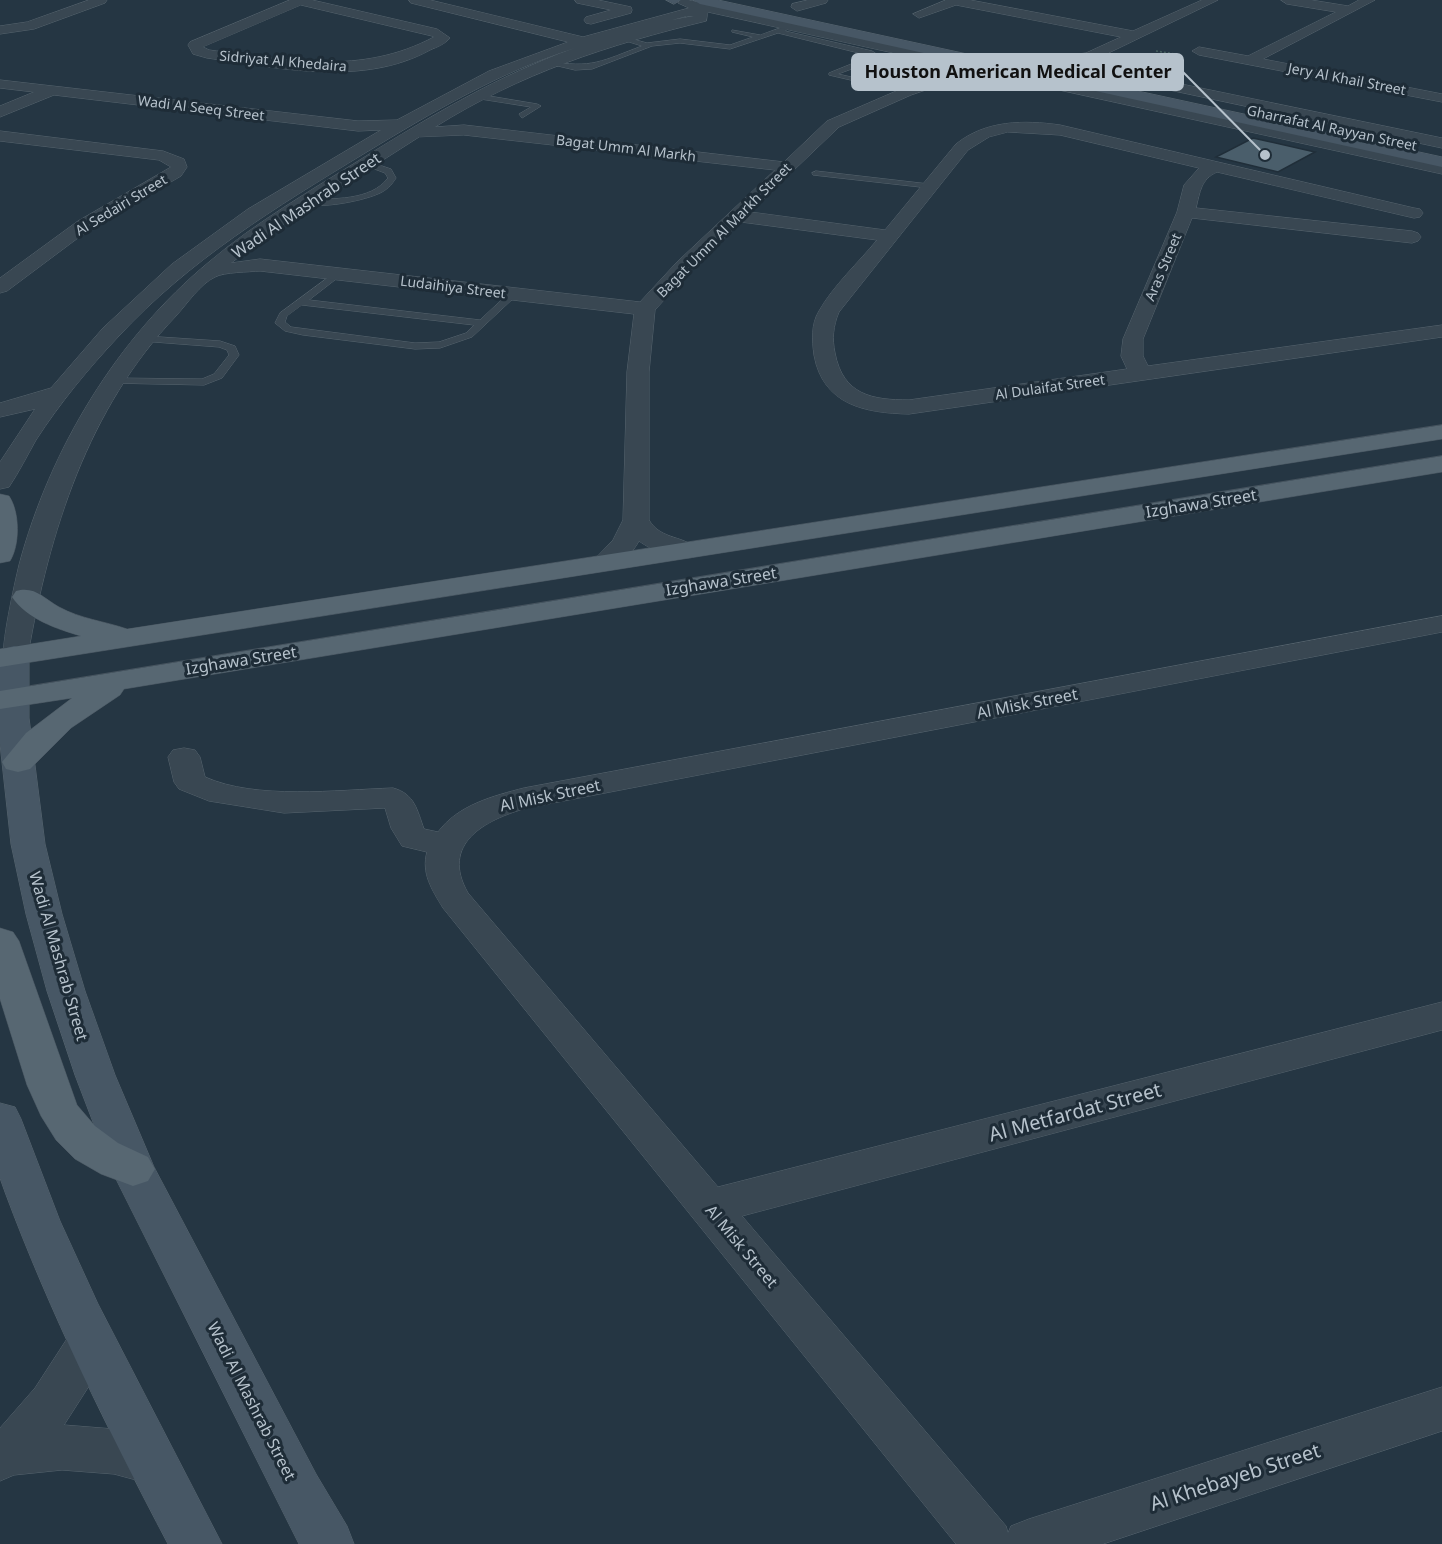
<svg xmlns="http://www.w3.org/2000/svg" width="1442" height="1544" viewBox="0 0 1442 1544" font-family="'Noto Sans',sans-serif">
<rect width="100%" height="100%" fill="#253643"/>
<path fill="#4a5e6b" stroke="#202e39" stroke-width="1.5" d="M1253 138 1315 152 1278 172 1216 157Z"/>
<g fill="none" stroke-linecap="round" stroke-linejoin="round">
<defs>
<path id="lane" d="M786 26 789 28 785 31 872 51 878 55 876 59 872 61 944 81 941 83 865 64 838 74 913 91 911 94 829 75V73L871 56 778 33 730 49 680 43 652 46 592 69 575 70 545 63 548 61C592 69 602 61 642 46L623 40 625 37 647 43 680 39 730 45 753 37 732 32V30L760 35Z
M477 94 537 104 541 106 522 118 519 114 531 107 474 98Z
M367 161 391 169 396 178C392 184 389 188 382 192 368 200 316 211 302 202L306 199C332 199 371 201 388 178L385 173 364 165 363 163Z
M816 171 929 184 933 186 929 188 813 175 812 173Z
M337 271 340 272V276L309 300 480 320 510 292 518 294 472 337 440 348 415 349 303 335 285 331 275 323 280 313ZM302 305 474 325 466 333 439 342 415 343 291 327 285 322 287 316Z
M145 336 220 341 235 346 239 355 222 378 204 385 109 383V379L113 378 202 379 214 374 229 355 227 350 219 347 141 341 140 339Z"/>
<path id="street" d="M89 0H107L105 3 34 29 0 34V26L27 22Z
M290 0H312L437 29 450 38C445 44 437 47 430 50 363 87 279 68 207 58L193 54 188 45 190 42ZM301 5 432 36 434 37C361 76 287 60 209 50L203 47Z
M409 0H430L583 37 689 8 678 3 680 0H688L1442 164V174L986 74 952 81 911 95 839 127 750 212 885 230 956 144C986 120 1024 120 1060 125L1414 208 1420 209 1423 213 1420 217 1414 218 1217 172C1201 179 1200 192 1196 208L1412 231 1418 233 1421 237 1418 241 1412 243 1192 218 1143 339V356L1148 366 1442 325V337L909 414C865 413 823 405 814 355 812 340 811 324 819 311 833 286 859 262 877 240L741 222 691 270 655 310 649 372V520C661 541 687 535 698 551L694 557C677 561 653 551 639 541 630 557 613 574 594 570L590 564 613 540 623 520 627 372 634 314 260 271C249 272 224 272 215 277 200 284 187 304 176 316 88 408 49 532 28 655L24 661 14 664 4 661C0 648 15 582 19 565 50 449 117 338 209 262 256 222 310 191 363 158 431 116 499 75 575 48 499 72 433 112 365 153 276 207 189 260 118 337 88 369 60 403 36 440 27 456 19 472 9 487L0 489V462L35 409 0 417V403L51 388 103 328 172 264 248 209 381 130 358 131 54 95 0 117V106L34 92 0 88V80L358 121 397 120 489 71 568 42 411 3ZM708 12 966 69 901 89 827 121 784 162 464 125 435 127C521 73 608 45 706 21ZM687 16H694L672 20ZM1008 132 1060 135 1199 168 1184 185 1177 212 1123 339 1121 356 1127 369 909 400C872 400 843 395 835 353 832 339 833 326 839 312L968 150 989 137ZM464 135 775 170 677 262 640 302 260 259 231 263 289 220 419 137Z
M575 0H598L631 7 632 10 631 13 591 24 586 23 584 20 586 17 611 10 577 3Z
M808 0H828L826 3 797 11 791 7 792 4Z
M946 0H970L1133 31 1202 0H1218L1094 60 1049 65 1044 64 1042 61 1044 58 1086 53 1121 37 956 5 919 18 913 14Z
M1281 0H1311L1348 6 1359 0H1375L1263 59 1442 94V102L1199 55 1192 51 1199 47 1248 56 1336 12 1287 4Z
M1099 67 1442 138V148L1094 74 1092 71Z
M0 131 163 151 184 159 187 167 181 176 90 229 7 291 0 293V278L78 221 171 167 159 160 0 141Z
M1442 616V632L527 808C484 820 440 844 468 893L718 1187 1442 1002V1030L742 1216 1006 1526 1008 1533 1011 1526 1029 1519 1442 1387V1431L1103 1544H956L443 908C432 890 421 873 427 852L402 846 391 828 385 808 284 813 209 801 179 789 174 782 168 757 173 750 184 748 195 750 200 757 205 777C256 800 337 790 393 788 415 794 417 810 424 829L438 832C458 805 493 796 524 788Z
M92 1319 108 1325 115 1339 89 1386 64 1425 114 1429 168 1445 175 1461 168 1477 151 1484 114 1474 62 1470 14 1475 0 1481V1428L35 1388 76 1325Z"/>
<path id="secondary" d="M666 0H681L674 4Z
M693 0H718L1442 157V167L700 4Z
M14 646 25 649 29 655V718L45 844 62 914 85 991 115 1075 154 1167 316 1474 347 1526 354 1544H299L111 1169 75 1075 47 991 26 914 11 844 0 744V654L3 649Z
M0 1103 15 1107 21 1119 60 1221 98 1304 222 1544H168C108 1430 50 1313 5 1192L0 1178Z"/>
<path id="primary" d="M1442 425V439L0 667V649L81 636C57 629 27 619 12 597L16 591C35 586 43 598 59 607 81 619 104 621 127 629Z
M1442 456V472L124 689 120 695 71 728 30 769 18 772 6 769 2 762 26 733 72 698 0 709V691Z
M0 494 9 496C20 512 20 545 10 561L0 563Z
M0 928 13 932 19 941 77 1105 95 1126 118 1143 148 1157 155 1169 148 1181 133 1186 101 1174 75 1159 56 1140 41 1116 27 1085 0 999Z"/>
</defs>
<use href="#lane" stroke="#57656f" stroke-width="1"/>
<use href="#street" stroke="#57656f" stroke-width="1"/>
<use href="#secondary" stroke="#57656f" stroke-width="1"/>
<use href="#primary" stroke="#46535e" stroke-width="1"/>
<path stroke="#455f5e" stroke-width="1.5" stroke-dasharray="2 2" stroke-linecap="butt" d="M1156 51 1176 54"/>
<use href="#lane" fill="#394752" fill-rule="evenodd"/>
<use href="#street" fill="#394752" fill-rule="evenodd"/>
<use href="#secondary" fill="#475765" fill-rule="evenodd"/>
<use href="#primary" fill="#576772" fill-rule="evenodd"/>
</g>
<g text-anchor="middle" stroke-width="6" stroke-linejoin="round" paint-order="stroke">
<g font-size="14" fill="#b6c2cc" stroke="#1e2c37">
<text transform="translate(283 61) rotate(5)" y="5">Sidriyat Al Khedaira</text>
<text transform="translate(1347 79) rotate(11)" y="5">Jery Al Khail Street</text>
<text transform="translate(201 108) rotate(7)" y="5">Wadi Al Seeq Street</text>
<text transform="translate(1332 128) rotate(12)" y="5">Gharrafat Al Rayyan Street</text>
<text transform="translate(626 148) rotate(7)" y="5">Bagat Umm Al Markh</text>
<text transform="translate(121 205) rotate(-31)" y="5">Al Sedairi Street</text>
<text transform="translate(724 230) rotate(-45)" y="5">Bagat Umm Al Markh Street</text>
<text transform="translate(1163 267) rotate(-67)" y="5">Aras Street</text>
<text transform="translate(453 287) rotate(7)" y="5">Ludaihiya Street</text>
<text transform="translate(1050 387) rotate(-8)" y="5">Al Dulaifat Street</text>
</g>
<g font-size="16" fill="#b6c2cc" stroke="#1e2c37">
<text transform="translate(306 205) rotate(-34)" y="6">Wadi Al Mashrab Street</text>
<text transform="translate(1201 503) rotate(-9)" y="6">Izghawa Street</text>
<text transform="translate(721 581) rotate(-9)" y="6">Izghawa Street</text>
<text transform="translate(241 660) rotate(-9)" y="6">Izghawa Street</text>
<text transform="translate(1027 703) rotate(-11)" y="6">Al Misk Street</text>
<text transform="translate(550 795) rotate(-12)" y="6">Al Misk Street</text>
<text transform="translate(59 956) rotate(74)" y="6">Wadi Al Mashrab Street</text>
<text transform="translate(742 1246) rotate(50)" y="6">Al Misk Street</text>
<text transform="translate(252 1401) rotate(63)" y="6">Wadi Al Mashrab Street</text>
</g>
<g font-size="20" fill="#b6c2cc" stroke="#1e2c37">
<text transform="translate(1075 1112) rotate(-15)" y="7">Al Metfardat Street</text>
<text transform="translate(1235 1477) rotate(-18)" y="7">Al Khebayeb Street</text>
</g>
</g>
<path fill="none" stroke="#b6c2cc" stroke-width="2" d="M1265 155L1183 72"/>
<circle fill="#b6c2cc" stroke="#1e2c37" stroke-width="2" cx="1265" cy="155" r="6"/>
<rect fill="#b6c2cc" stroke="#b6c2cc" stroke-width="2" x="852" y="54" width="331" height="36" rx="6"/>
<g font-size="18" text-anchor="middle" font-weight="bold" fill="#111">
<text x="1018" y="78">Houston American Medical Center</text>
</g>
</svg>
